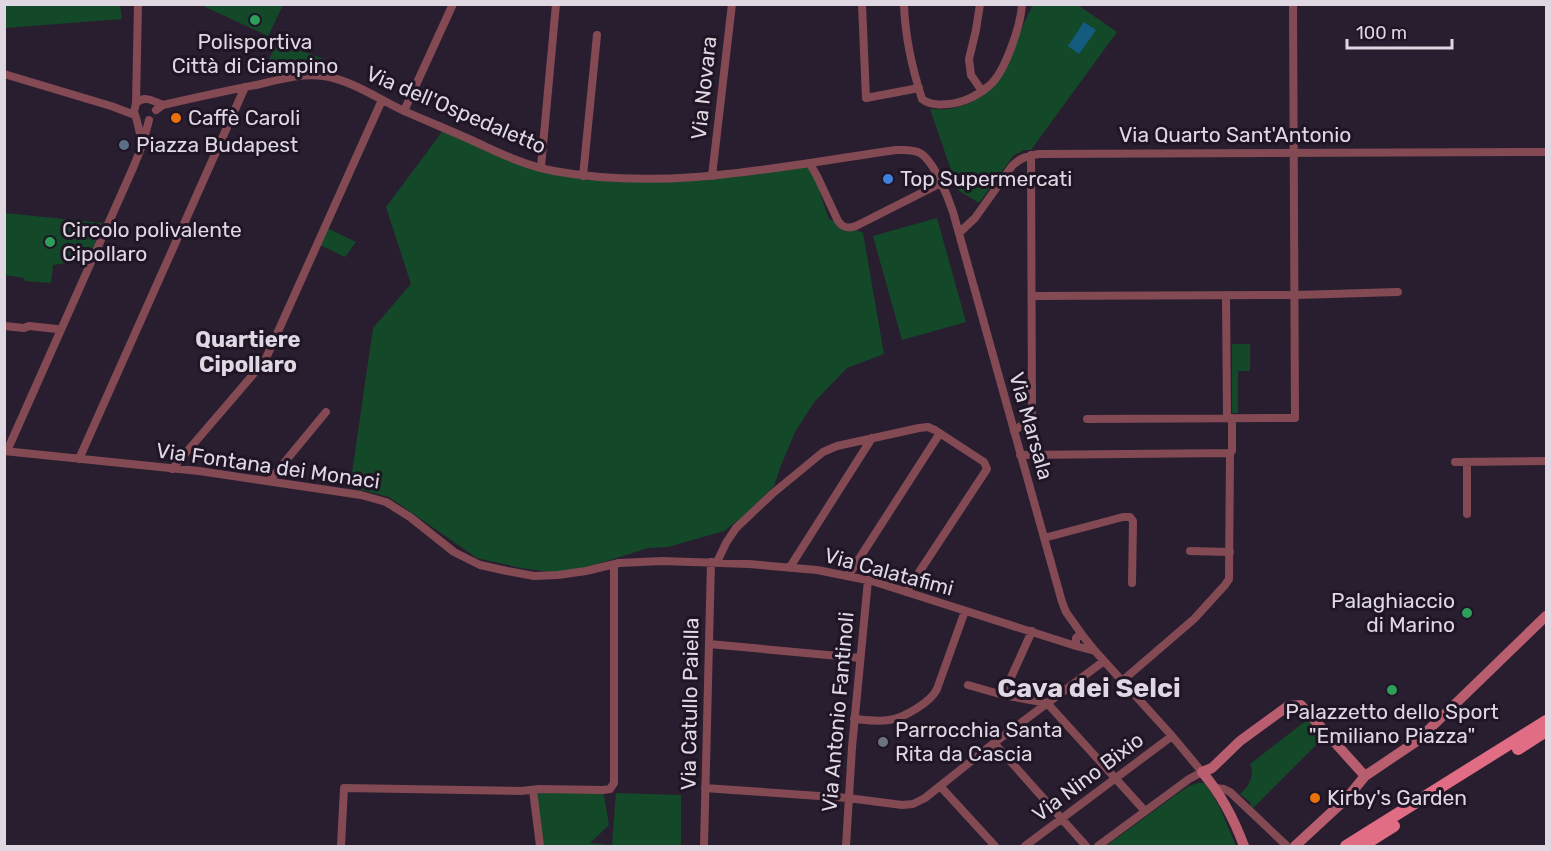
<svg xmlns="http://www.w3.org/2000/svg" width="1551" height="851" viewBox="0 0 1551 851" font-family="Rubik,sans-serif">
<rect width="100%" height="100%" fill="#291e2f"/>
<path fill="#134929" d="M5 4 120 5 122 19 5 28Z
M201 5H283L268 36Z
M1033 5H1078L1117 32 1031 150H1024L1014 155 979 203 958 190 930 109C937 109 943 110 949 109 970 106 993 92 1003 74 1015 52 1021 26 1033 5Z
M277 42 324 59 321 67 300 68 277 71 275 74H272L267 68 268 61Z
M445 128 541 167 632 179 810 164 829 219 863 233 884 354 847 368 815 401 795 432 780 468 774 486 741 518 724 531 668 547 648 548 566 574 521 568 477 558 389 497 350 487 373 328 411 284 386 207Z
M5 213 103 223 88 260 53 265 51 283 25 281 24 278 5 275Z
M937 218 966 322 902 340 873 236Z
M327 228 356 242 345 257 320 245Z
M1232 344H1250V371H1238V413H1232Z
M1307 720 1321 733 1320 735 1323 738 1253 808 1250 805 1251 803 1240 794C1249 786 1255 776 1250 764Z
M1198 783H1205L1220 808 1236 846H1106L1177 794 1189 786Z
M533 790H603L609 825 590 843 612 845 616 793 681 795V846H540Z"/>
<path fill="#135c80" d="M1084 22 1096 30 1079 54 1068 46Z"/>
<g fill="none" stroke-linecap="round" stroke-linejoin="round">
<path stroke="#834a54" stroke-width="8" d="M862 4 866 98 919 88
M904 4C905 37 912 68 922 99 929 105 939 105 948 104 963 103 979 95 990 85 1005 72 1021 25 1022 4
M980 4 976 30 969 59 971 75 982 91
M4 74 111 106 135 115
M136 103 138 4
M156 110 163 105C194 98 225 91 256 85 278 80 301 73 323 76 349 79 379 99 402 110 424 120 447 129 469 139 496 151 524 166 554 171 668 192 783 166 896 150 904 150 913 149 920 153 934 161 948 197 953 212L1062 602 1066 612 1083 636
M404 111 453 4
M142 141C139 132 138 121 134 112L136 103C145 95 153 101 163 105
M810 164 817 176 838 221C843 228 848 229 856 226L941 183
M541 167 556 4
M583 176 597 35
M712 176 732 4
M959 233 975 218 1012 166C1020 158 1027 156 1039 154L1546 152
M1226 295 1227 418
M1032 296 1295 295 1398 292
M4 326 24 328 29 326 57 329
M1087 419 1295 418 1293 4
M1014 431 1031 418 1032 415 1031 155
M4 451 199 471 361 495 386 502 410 517 454 552 480 565 507 571 534 576 558 575 586 571 619 563 662 561 749 564 817 570 872 581 1076 646
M7 451 133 168 143 143 149 120
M1020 455 1230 453
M79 459 245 87
M1455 462 1546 461
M172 469 256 371 267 356 382 100
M269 481 326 412
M1467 514V462
M1044 538 1123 517H1130L1133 521 1132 583
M1190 551 1230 552
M717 562 726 543 736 528 772 494 823 452 837 446 919 428 928 427 935 430 984 462 987 469 906 592
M790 567 872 438
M848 576 940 433
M709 644 860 658
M1095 651 1076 646V638L1078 636H1083L1095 651 1172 736 1202 772 1189 779 1098 846
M1122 681 1194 619 1225 585 1229 579 1230 453 1232 451V418
M968 685 1003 695 1047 703 1145 811
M1003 695 1032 631
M854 719C865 720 878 722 889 720 904 718 931 702 937 689L965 611
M994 743 1086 846
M940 786 995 846
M705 788 848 798 902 805 913 804 925 798 994 743 1104 661
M1216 788 1224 789 1230 792 1287 846
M533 790 540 846
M341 845 344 788 521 791 539 789 603 790 610 789 614 783V564
M704 846 711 562
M846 846 852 747 868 580
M1025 846 1172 736"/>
<path stroke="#b85e6f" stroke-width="10" d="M1244 846C1234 819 1222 795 1202 772L1212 768 1240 741 1288 706 1301 705 1365 776
M1295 846 1347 798 1365 776 1417 741 1546 616"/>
<path stroke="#e16d84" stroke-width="12" d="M1518 749 1546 731
M1346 846 1546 721
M1362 846 1394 826"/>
</g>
<g fill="#2e9e5b" stroke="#1f1525" stroke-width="2">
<circle cx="255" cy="20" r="6"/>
<circle cx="50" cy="242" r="6"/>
<circle cx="1467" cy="613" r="6"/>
<circle cx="1392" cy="690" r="6"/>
</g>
<g fill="#e8710a" stroke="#1f1525" stroke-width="2">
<circle cx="176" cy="118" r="6"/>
<circle cx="1315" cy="798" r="6"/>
</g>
<circle fill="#5c6f8a" stroke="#1f1525" stroke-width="2" cx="124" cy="145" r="6"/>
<circle fill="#3f7fe0" stroke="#1f1525" stroke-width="2" cx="888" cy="179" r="6"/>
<circle fill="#6b7280" stroke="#1f1525" stroke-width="2" cx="883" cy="742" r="6"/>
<g text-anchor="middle" stroke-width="6" stroke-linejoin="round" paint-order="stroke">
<g font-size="21" fill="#dfd8e3" stroke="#1f1525" text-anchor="start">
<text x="255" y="49" text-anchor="middle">Polisportiva<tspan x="255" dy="24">Città di Ciampino</tspan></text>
<text x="188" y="125">Caffè Caroli</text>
<text x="136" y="152">Piazza Budapest</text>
<text x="900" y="186">Top Supermercati</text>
<text x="62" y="237">Circolo polivalente<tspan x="62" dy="24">Cipollaro</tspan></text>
<text x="1455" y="608" text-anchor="end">Palaghiaccio<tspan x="1455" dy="24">di Marino</tspan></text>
<text x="1392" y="719" text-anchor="middle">Palazzetto dello Sport<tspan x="1392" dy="24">"Emiliano Piazza"</tspan></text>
<text x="895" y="737">Parrocchia Santa<tspan x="895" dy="24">Rita da Cascia</tspan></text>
<text x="1327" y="805">Kirby's Garden</text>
</g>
<g font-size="21" fill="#dfd8e3" stroke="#1f1525">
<text transform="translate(704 88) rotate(-84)" y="7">Via Novara</text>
<text transform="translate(456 110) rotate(23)" y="7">Via dell'Ospedaletto</text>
<text x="1235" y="142">Via Quarto Sant'Antonio</text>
<text transform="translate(1031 426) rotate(74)" y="7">Via Marsala</text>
<text transform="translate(268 466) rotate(8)" y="7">Via Fontana dei Monaci</text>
<text transform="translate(889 572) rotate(15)" y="7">Via Calatafimi</text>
<text transform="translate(690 704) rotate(-89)" y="7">Via Catullo Paiella</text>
<text transform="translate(838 712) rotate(-85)" y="7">Via Antonio Fantinoli</text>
<text transform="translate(1088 777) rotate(-37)" y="7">Via Nino Bixio</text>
</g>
<g font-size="22" font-weight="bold" fill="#dfd8e3" stroke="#1f1525">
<text x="248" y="347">Quartiere<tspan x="248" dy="25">Cipollaro</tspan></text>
</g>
<g font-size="27" font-weight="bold" fill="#dfd8e3" stroke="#1f1525">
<text x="1089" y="697">Cava dei Selci</text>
</g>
</g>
<rect width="1551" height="851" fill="none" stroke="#dfd8e3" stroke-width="12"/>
<path d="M1347 39v9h105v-9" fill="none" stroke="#dfd8e3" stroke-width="3"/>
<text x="1356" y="39" font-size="18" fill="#dfd8e3" stroke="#1f1525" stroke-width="4.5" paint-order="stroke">100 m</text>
</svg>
